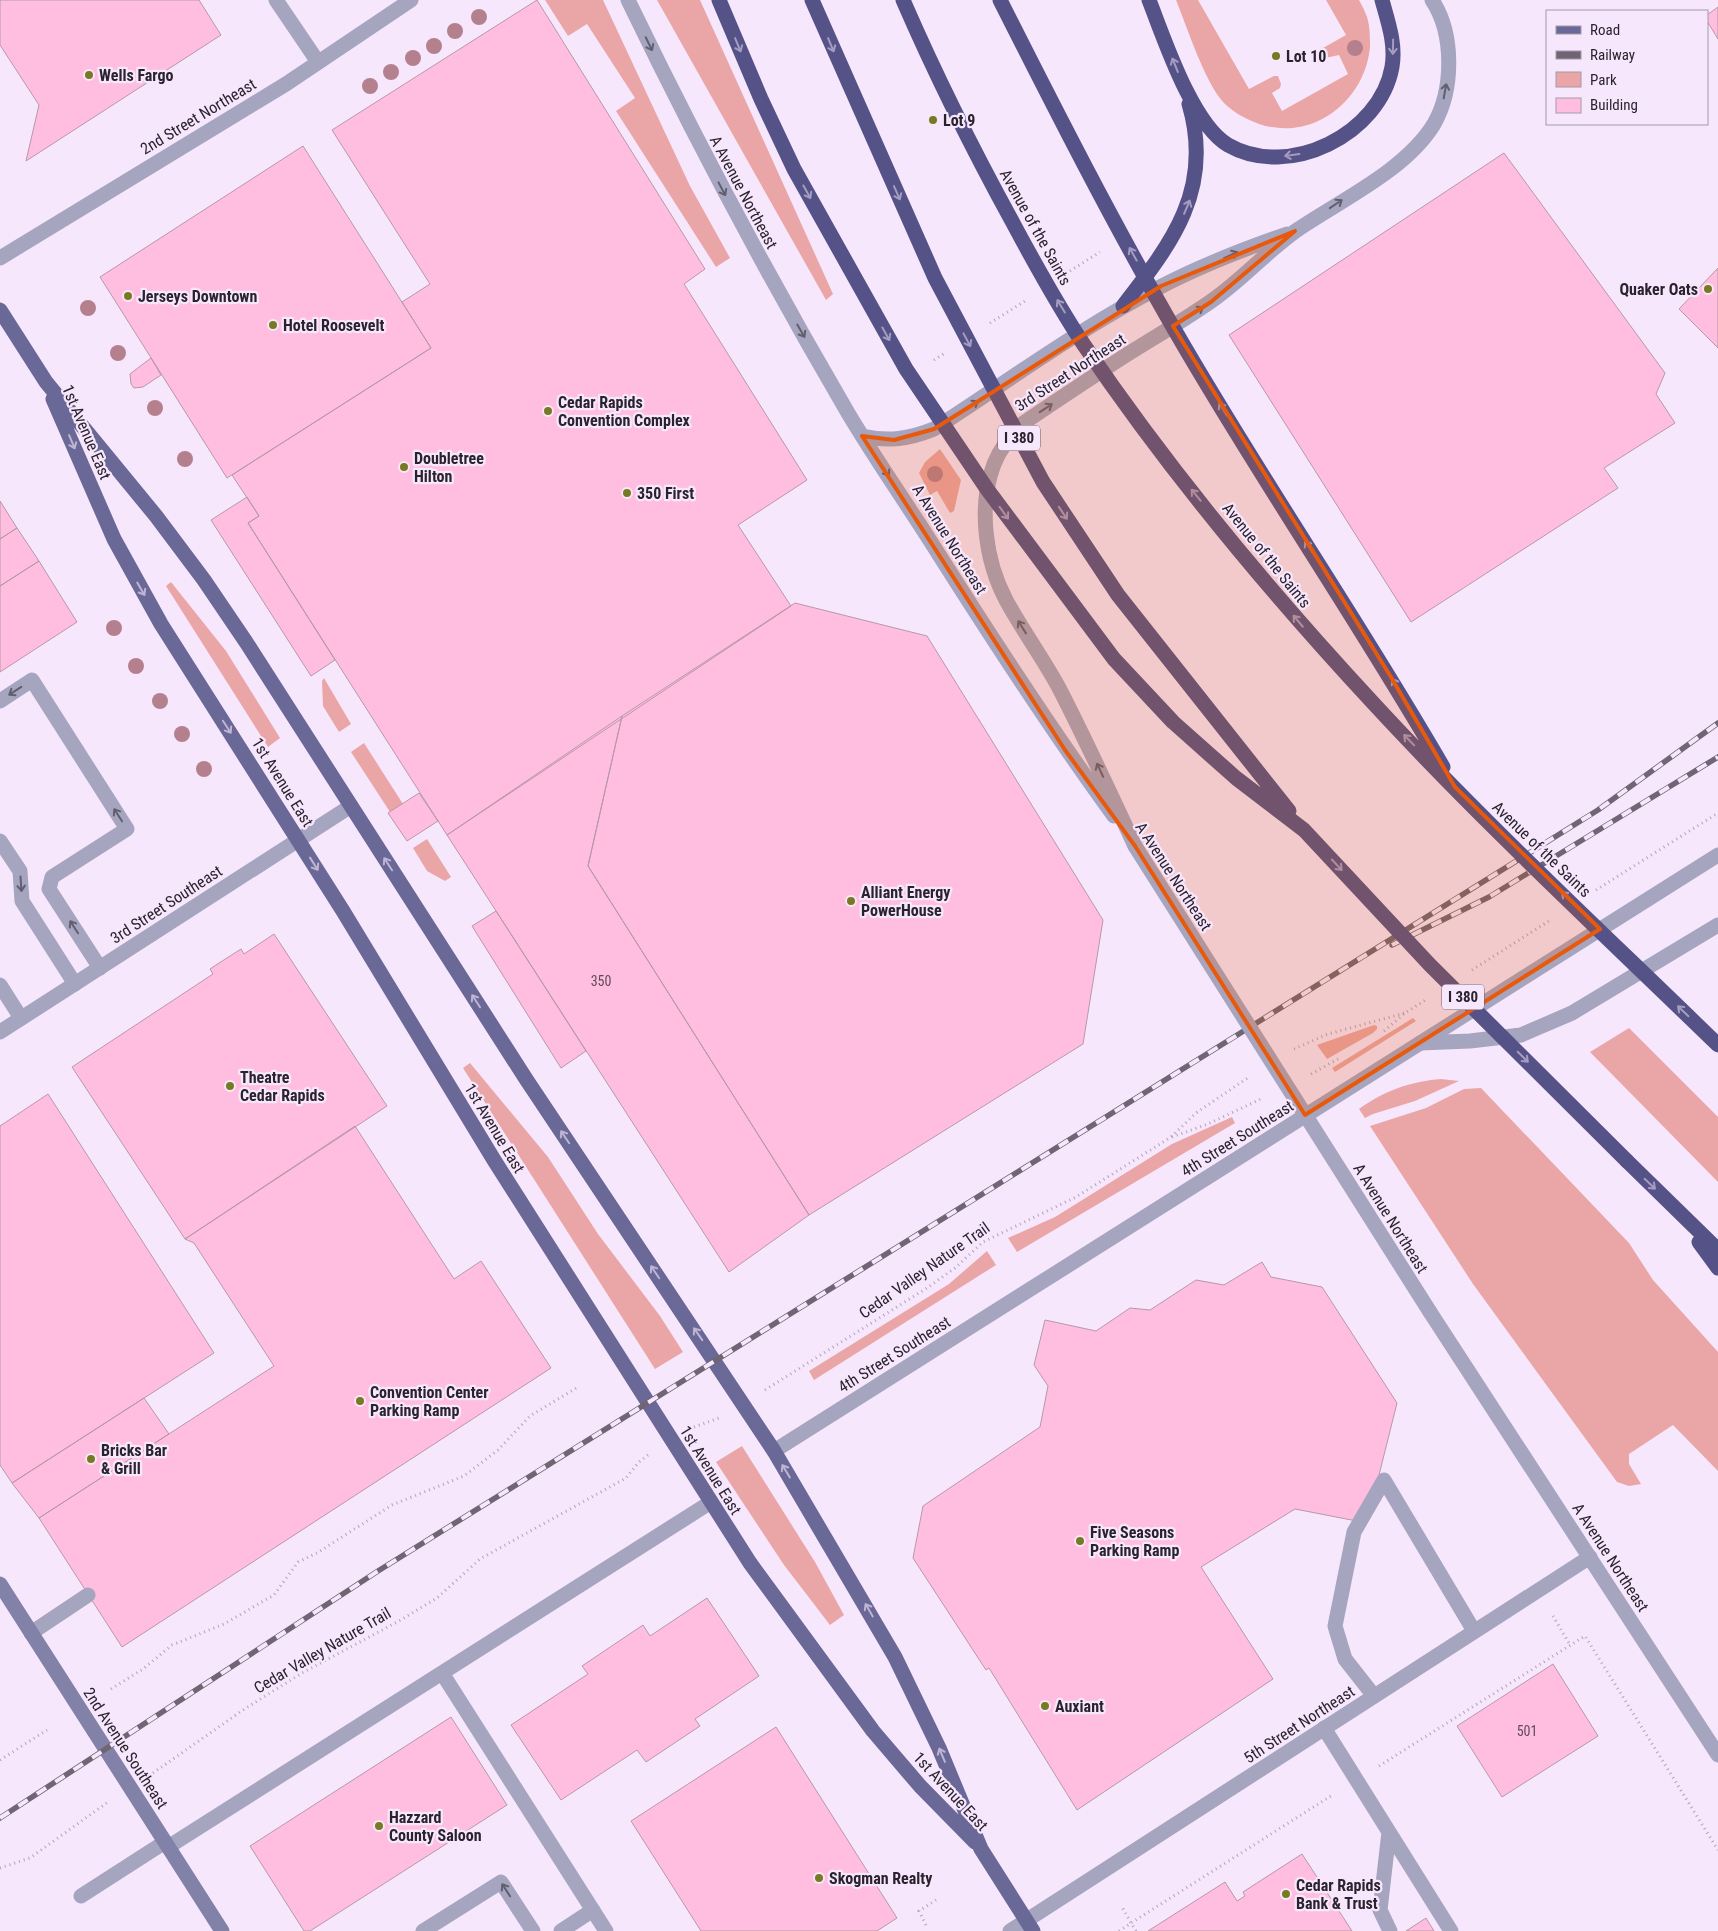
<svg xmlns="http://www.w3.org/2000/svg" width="1718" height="1931" viewBox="0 0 1718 1931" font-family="'Roboto Condensed',sans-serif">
<rect width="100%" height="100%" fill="#f7e7fd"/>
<path fill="#eaa6a7" d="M545 0H603L690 186 730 258 716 267 616 111 635 98 587 24 568 36Z
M657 0H700L833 294 826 300Z
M1176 0H1198L1249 89 1274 76H1278L1281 84 1280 88 1272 93 1282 111 1348 74 1339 55 1325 58 1321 52 1323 48 1346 35 1326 0H1359C1362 6 1365 11 1367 17 1370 26 1370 38 1370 47 1365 101 1313 142 1259 124 1246 119 1234 113 1224 103 1205 83 1187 27 1176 0Z
M940 449 961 480 954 511 950 513 937 491 930 495 919 473 925 462Z
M171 582 226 651 280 738 268 747 166 586Z
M324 678 351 724 339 732 323 706 322 681Z
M364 743 403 804 390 812 351 752Z
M427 839 451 877 445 881 427 871 413 848Z
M1413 1018 1416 1021 1335 1072 1332 1068Z
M1374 1025 1377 1026V1029L1373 1033 1327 1059 1317 1045Z
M1629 1028 1718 1117V1182L1590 1052Z
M470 1063 548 1157 598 1234 660 1316 683 1352 655 1369 463 1068Z
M1441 1079 1459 1081 1415 1101 1373 1114 1365 1118 1359 1109C1385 1090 1410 1082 1441 1079Z
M1481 1088 1629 1243 1653 1280 1718 1352V1471L1673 1425 1629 1454V1464L1641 1484 1629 1486 1617 1482 1473 1284 1370 1126 1426 1108 1464 1089Z
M1232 1117 1235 1123 1017 1252 1008 1238 1055 1217 1172 1144Z
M987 1251 996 1265 814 1380 809 1371 949 1284Z
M742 1446 815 1562 844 1615 830 1625 784 1565 716 1462Z"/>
<path fill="#ffbedf" stroke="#b798a7" d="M0 0H199L221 35 26 161 39 105 0 45Z
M537 0 705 269 684 284 807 480 738 525 791 606 447 835 248 523 259 516 232 475 431 348 402 302 430 284 332 130Z
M1718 7V39L1707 21V15Z
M303 146 431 348 227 478 100 277Z
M1504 153 1665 373 1656 394 1675 423 1604 468 1618 488 1411 622 1229 335Z
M1718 268V348L1679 309Z
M151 358 161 375 143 387 134 388 131 384 130 374Z
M247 497 259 516 248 523 335 660 311 676 211 520Z
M0 501 17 528 0 539Z
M17 528 39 561 0 586V539Z
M39 561 77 622 0 672V586Z
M795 603 927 636 1103 920 1083 1044 809 1215 588 866 622 716Z
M622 716 588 866 809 1215 729 1272 447 835Z
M419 793 438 821 407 841 388 813Z
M496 911 586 1051 561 1068 472 926Z
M274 934 387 1106 185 1239 72 1067 213 974 210 969 216 965 241 949 244 954Z
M48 1094 214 1353 12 1483 0 1465V1126Z
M355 1126 454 1279 481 1261 551 1368 122 1647 39 1518 274 1366 194 1243 185 1239Z
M1262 1262 1271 1277 1322 1287 1397 1403 1367 1523 1295 1509 1201 1567 1273 1679 1077 1810 989 1668 986 1670 913 1558 923 1506 1040 1427 1048 1386 1034 1365 1045 1320 1096 1331 1130 1308 1150 1310 1196 1280 1224 1285Z
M144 1398 169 1434 39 1518 12 1483Z
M707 1598 759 1676 695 1719 700 1726 646 1762 637 1750 561 1800 511 1725 588 1674 582 1666 643 1625 650 1636Z
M1553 1664 1598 1736 1502 1797 1457 1726Z
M451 1717 507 1805 310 1931H304L250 1846Z
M776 1727 897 1918 877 1931H701L631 1821Z
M1302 1854 1352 1931H1148L1225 1882 1237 1901 1245 1896 1243 1892Z
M1426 1918 1434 1931H1406Z"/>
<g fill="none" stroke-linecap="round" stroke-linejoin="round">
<path stroke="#b1a5b6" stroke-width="3" stroke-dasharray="1 4" stroke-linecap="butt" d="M1070 271 1100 252
M990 323 1025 301
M934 360 945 353
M1596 890 1718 813
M1472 970 1549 921
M1384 1031 1405 1013 1427 999
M1294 1049 1328 1034 1405 1013
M1311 1074 1338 1059
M1172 1137 1208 1124 1263 1098
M765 1390 927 1288 955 1268 983 1242 1076 1197 1171 1137 1196 1113 1249 1077
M694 1427 719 1418
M1553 1616 1570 1645
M111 1689 143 1669 172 1645 224 1624 274 1595 298 1562 317 1553 392 1505 464 1476 498 1450 530 1416 578 1387
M0 1760 47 1730
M1379 1766 1585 1636 1718 1850
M153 1773 243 1710 302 1673 399 1621 437 1598 480 1559 626 1478 639 1462 648 1455
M0 1868 30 1858 108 1802
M926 1925 919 1911 936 1900
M1119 1931 1131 1923 1122 1907
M1136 1931 1131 1923 1334 1794"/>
<path stroke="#a5a5c0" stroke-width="15" d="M276 0 318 62
M0 701 32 680 127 829 52 877 49 889 100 968
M0 841 20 871 22 901 75 984
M0 985 21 1018
M1420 1043 1470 1041 1521 1035 1572 1013 1718 925
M31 1633 88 1595
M442 1673 606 1931
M1374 1696 1345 1659 1335 1626 1354 1532 1384 1480 1474 1631
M1324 1728 1451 1931
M1389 1832 1380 1910 1390 1931
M168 1847 711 1502
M81 1896 165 1842
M423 1931 501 1882 533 1931
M561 1931 593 1910"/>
<path stroke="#a5a5c0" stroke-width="15" d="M0 258 286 84 411 0
M774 1451 1718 855
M1010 1931 1590 1557"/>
<path stroke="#a5a5c0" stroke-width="15" d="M628 0C696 141 769 278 848 413 876 460 907 504 936 550 993 640 1051 730 1114 816
M862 436C889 442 909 439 934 429 1007 382 1083 326 1160 287 1200 266 1244 249 1287 234
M1135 846C1110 793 1086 740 1059 688 1043 658 1022 630 1006 600 985 560 978 506 994 464 1000 449 1009 438 1019 426 1053 403 1086 381 1120 359 1150 340 1181 322 1210 302 1241 281 1267 251 1297 230 1341 200 1406 170 1434 124 1454 89 1454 33 1432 0
M0 1032 351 806
M1430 1312 1718 1755"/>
<path stroke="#8282a8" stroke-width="15" d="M0 1584 222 1931"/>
<path stroke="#6a6897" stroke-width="15" d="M0 310 46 382 156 516 204 580 246 642 526 1079 774 1451 895 1657 939 1748 981 1849 1033 1931
M53 399 114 539 161 624 343 911 494 1160 750 1563 873 1731 920 1786 975 1842"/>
<path stroke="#555287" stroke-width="15" d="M1149 0C1164 38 1192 124 1228 145 1289 180 1380 134 1392 67 1396 44 1388 22 1382 0
M1123 306C1172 243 1214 189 1189 104
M1627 1161 1718 1250
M1699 1242 1718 1268"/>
<defs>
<path id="rail" d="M1392 945 1489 897 1718 757
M0 1818 378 1571 1598 810 1718 723"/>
</defs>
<use href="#rail" stroke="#6f6573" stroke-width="5.5"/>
<use href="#rail" stroke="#f7e7fd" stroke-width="4" stroke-dasharray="11" stroke-linecap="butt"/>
<path stroke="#a5a5c0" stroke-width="15" d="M1135 846 1430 1312"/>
<path stroke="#555287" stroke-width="15" d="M719 0 761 99 794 169 906 369 987 489 1114 659 1173 722 1236 778 1304 830 1430 965 1627 1161
M812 0 935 278 1043 482 1118 595 1289 811
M903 0C936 76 973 150 1013 223 1035 264 1058 306 1084 345 1170 472 1270 592 1375 705 1484 823 1603 933 1718 1045
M1000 0C1057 113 1114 225 1177 334 1262 481 1358 620 1443 767"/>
</g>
<g fill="#b5808e">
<circle cx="479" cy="17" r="8"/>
<circle cx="455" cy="31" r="8"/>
<circle cx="434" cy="46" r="8"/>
<circle cx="1355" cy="48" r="8"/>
<circle cx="413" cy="58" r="8"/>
<circle cx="391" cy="72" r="8"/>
<circle cx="370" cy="86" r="8"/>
<circle cx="88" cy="308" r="8"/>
<circle cx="118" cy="353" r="8"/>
<circle cx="155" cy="408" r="8"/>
<circle cx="185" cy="459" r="8"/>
<circle cx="935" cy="474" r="8"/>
<circle cx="114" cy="628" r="8"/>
<circle cx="136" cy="666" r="8"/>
<circle cx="160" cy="701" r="8"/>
<circle cx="182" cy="734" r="8"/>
<circle cx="204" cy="769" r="8"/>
</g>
<defs><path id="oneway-shaft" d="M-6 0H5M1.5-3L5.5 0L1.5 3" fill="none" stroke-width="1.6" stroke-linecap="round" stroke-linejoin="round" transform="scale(1.25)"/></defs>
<g stroke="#615e6f">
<use href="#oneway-shaft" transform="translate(649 44) rotate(64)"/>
<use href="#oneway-shaft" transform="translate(1445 91) rotate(-80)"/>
<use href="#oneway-shaft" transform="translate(722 189) rotate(62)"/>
<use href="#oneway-shaft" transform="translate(1336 204) rotate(-34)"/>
<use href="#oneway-shaft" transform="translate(1231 255) rotate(-24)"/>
<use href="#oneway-shaft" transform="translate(1197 311) rotate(-32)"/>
<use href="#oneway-shaft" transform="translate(801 331) rotate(60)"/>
<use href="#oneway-shaft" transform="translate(972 405) rotate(-33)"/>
<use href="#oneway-shaft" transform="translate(1046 408) rotate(-33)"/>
<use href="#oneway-shaft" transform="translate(885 470) rotate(56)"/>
<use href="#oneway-shaft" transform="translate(1022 627) rotate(-122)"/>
<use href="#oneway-shaft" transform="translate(15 691) rotate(147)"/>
<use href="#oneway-shaft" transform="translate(1100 770) rotate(-115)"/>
<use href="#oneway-shaft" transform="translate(118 815) rotate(-123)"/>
<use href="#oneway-shaft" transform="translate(21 884) rotate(86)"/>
<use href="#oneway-shaft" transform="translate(74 927) rotate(-123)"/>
<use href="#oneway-shaft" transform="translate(506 1890) rotate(-123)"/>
</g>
<g stroke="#a69cc2">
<use href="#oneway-shaft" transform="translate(738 45) rotate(67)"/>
<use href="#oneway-shaft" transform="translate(831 45) rotate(67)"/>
<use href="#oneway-shaft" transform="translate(1393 47) rotate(91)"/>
<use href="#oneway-shaft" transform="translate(1175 65) rotate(-112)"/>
<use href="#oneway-shaft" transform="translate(1292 155) rotate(172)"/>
<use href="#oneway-shaft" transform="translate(807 192) rotate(61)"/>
<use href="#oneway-shaft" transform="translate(897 193) rotate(66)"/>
<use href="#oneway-shaft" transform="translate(1187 207) rotate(-67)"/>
<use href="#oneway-shaft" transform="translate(1133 254) rotate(-119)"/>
<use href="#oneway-shaft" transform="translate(1061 306) rotate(-121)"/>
<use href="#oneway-shaft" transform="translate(886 334) rotate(61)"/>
<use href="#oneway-shaft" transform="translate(967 340) rotate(62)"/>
<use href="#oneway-shaft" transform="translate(1223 409) rotate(-121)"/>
<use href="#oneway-shaft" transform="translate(1196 495) rotate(-129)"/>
<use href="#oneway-shaft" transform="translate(1004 513) rotate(54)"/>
<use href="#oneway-shaft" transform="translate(1063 513) rotate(56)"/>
<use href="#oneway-shaft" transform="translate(1309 547) rotate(-123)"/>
<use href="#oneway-shaft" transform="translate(1298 621) rotate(-130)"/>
<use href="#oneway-shaft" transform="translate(1396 685) rotate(-120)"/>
<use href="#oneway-shaft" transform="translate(1409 740) rotate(-134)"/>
<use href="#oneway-shaft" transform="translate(1337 865) rotate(47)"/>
<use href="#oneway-shaft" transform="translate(1567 897) rotate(-136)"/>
<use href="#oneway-shaft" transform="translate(1683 1011) rotate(-136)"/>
<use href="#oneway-shaft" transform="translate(1523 1057) rotate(45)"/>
<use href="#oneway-shaft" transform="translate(1650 1184) rotate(44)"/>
</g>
<g stroke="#bfb4d4">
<use href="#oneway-shaft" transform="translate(72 442) rotate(67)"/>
<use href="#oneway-shaft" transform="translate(141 589) rotate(60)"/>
<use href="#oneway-shaft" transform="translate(227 727) rotate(57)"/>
<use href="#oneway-shaft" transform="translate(314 864) rotate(58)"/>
<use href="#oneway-shaft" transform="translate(388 864) rotate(-123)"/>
<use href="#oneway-shaft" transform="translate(476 1001) rotate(-123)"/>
<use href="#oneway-shaft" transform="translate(565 1137) rotate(-124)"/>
<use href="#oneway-shaft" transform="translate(655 1272) rotate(-124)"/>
<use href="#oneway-shaft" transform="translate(698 1334) rotate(-125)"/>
<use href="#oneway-shaft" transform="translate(786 1471) rotate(-121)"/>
<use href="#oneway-shaft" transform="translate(869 1610) rotate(-120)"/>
<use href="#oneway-shaft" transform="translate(942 1755) rotate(-113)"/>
</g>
<path fill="#e8590c" fill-opacity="0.2" stroke="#e8590c" stroke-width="4" stroke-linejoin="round" d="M1295 231 1211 302 1173 326 1391 677 1455 787 1600 929 1305 1115 1135 846 1065 750 862 436 894 440 934 429 1161 286Z"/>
<g fill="#787a22" stroke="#f7e7fd" stroke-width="2">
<circle cx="1276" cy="56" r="5"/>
<circle cx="89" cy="75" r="5"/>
<circle cx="933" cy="120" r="5"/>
<circle cx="1708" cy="289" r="5"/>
<circle cx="128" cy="296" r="5"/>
<circle cx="273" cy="325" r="5"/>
<circle cx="548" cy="411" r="5"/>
<circle cx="404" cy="467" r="5"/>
<circle cx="627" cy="493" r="5"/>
<circle cx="851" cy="901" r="5"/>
<circle cx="230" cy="1086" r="5"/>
<circle cx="360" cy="1401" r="5"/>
<circle cx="91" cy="1459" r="5"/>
<circle cx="1080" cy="1541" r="5"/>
<circle cx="1045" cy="1706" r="5"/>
<circle cx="379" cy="1826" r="5"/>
<circle cx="819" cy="1878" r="5"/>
<circle cx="1286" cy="1894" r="5"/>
</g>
<g text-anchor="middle" stroke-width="4.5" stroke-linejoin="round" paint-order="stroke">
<g font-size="14" fill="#5f4a5a">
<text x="601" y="986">350</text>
<text x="1527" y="1736">501</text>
</g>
<g fill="#f7e7fd" stroke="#685e6b" stroke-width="1">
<rect x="998" y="425.5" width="42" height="25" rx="4"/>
<rect x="1442" y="984.5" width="42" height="25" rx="4"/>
</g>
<g font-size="15" font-weight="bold" fill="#2a232d">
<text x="1019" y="443">I 380</text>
<text x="1463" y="1002">I 380</text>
</g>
<g font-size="16" font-weight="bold" fill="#2a232d" stroke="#f7e7fd" text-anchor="start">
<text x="1286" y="62">Lot 10</text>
<text x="99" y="81">Wells Fargo</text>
<text x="943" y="126">Lot 9</text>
<text x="1698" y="295" text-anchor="end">Quaker Oats</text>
<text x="138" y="302">Jerseys Downtown</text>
<text x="283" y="331">Hotel Roosevelt</text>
<text x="558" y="408">Cedar Rapids<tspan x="558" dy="18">Convention Complex</tspan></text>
<text x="414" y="464">Doubletree<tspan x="414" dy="18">Hilton</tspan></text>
<text x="637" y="499">350 First</text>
<text x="861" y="898">Alliant Energy<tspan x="861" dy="18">PowerHouse</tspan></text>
<text x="240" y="1083">Theatre<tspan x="240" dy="18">Cedar Rapids</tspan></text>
<text x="370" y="1398">Convention Center<tspan x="370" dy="18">Parking Ramp</tspan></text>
<text x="101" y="1456">Bricks Bar<tspan x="101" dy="18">&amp; Grill</tspan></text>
<text x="1090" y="1538">Five Seasons<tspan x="1090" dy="18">Parking Ramp</tspan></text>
<text x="1055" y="1712">Auxiant</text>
<text x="389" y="1823">Hazzard<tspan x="389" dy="18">County Saloon</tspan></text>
<text x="829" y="1884">Skogman Realty</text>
<text x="1296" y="1891">Cedar Rapids<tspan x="1296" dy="18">Bank &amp; Trust</tspan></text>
</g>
<g font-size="16" fill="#2a232d" stroke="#f7e7fd">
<text transform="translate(198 116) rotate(-31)" y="6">2nd Street Northeast</text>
<text transform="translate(744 192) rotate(62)" y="6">A Avenue Northeast</text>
<text transform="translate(1036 227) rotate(61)" y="6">Avenue of the Saints</text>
<text transform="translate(1070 372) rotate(-33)" y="6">3rd Street Northeast</text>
<text transform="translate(87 432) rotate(67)" y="6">1st Avenue East</text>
<text transform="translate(950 539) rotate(58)" y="6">A Avenue Northeast</text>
<text transform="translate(1267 555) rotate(51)" y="6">Avenue of the Saints</text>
<text transform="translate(283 782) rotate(58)" y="6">1st Avenue East</text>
<text transform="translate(1542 849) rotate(44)" y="6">Avenue of the Saints</text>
<text transform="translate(1174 876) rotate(57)" y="6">A Avenue Northeast</text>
<text transform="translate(166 904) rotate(-33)" y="6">3rd Street Southeast</text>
<text transform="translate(495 1128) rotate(59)" y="6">1st Avenue East</text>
<text transform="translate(1237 1138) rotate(-32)" y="6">4th Street Southeast</text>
<text transform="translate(1391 1218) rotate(58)" y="6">A Avenue Northeast</text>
<text transform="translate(924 1270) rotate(-35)" y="6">Cedar Valley Nature Trail</text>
<text transform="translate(894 1354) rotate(-32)" y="6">4th Street Southeast</text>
<text transform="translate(711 1470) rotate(58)" y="6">1st Avenue East</text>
<text transform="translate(1611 1557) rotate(57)" y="6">A Avenue Northeast</text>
<text transform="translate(322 1650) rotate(-30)" y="6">Cedar Valley Nature Trail</text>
<text transform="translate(1299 1724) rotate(-33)" y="6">5th Street Northeast</text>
<text transform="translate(126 1748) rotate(57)" y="6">2nd Avenue Southeast</text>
<text transform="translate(951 1791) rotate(47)" y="6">1st Avenue East</text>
</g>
</g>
<rect x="1546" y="10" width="162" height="115" fill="#f7e7fd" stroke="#a599aa"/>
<rect x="1556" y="26" width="25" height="8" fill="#6a6897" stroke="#a599aa"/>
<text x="1590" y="35" font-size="15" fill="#2a232d">Road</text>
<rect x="1556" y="51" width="25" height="8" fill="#6f6573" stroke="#a599aa"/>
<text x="1590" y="60" font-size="15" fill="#2a232d">Railway</text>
<rect x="1556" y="72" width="25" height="15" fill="#eaa6a7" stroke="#a599aa"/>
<text x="1590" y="85" font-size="15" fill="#2a232d">Park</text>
<rect x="1556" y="98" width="25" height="15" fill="#ffbedf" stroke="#a599aa"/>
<text x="1590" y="110" font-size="15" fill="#2a232d">Building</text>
</svg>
